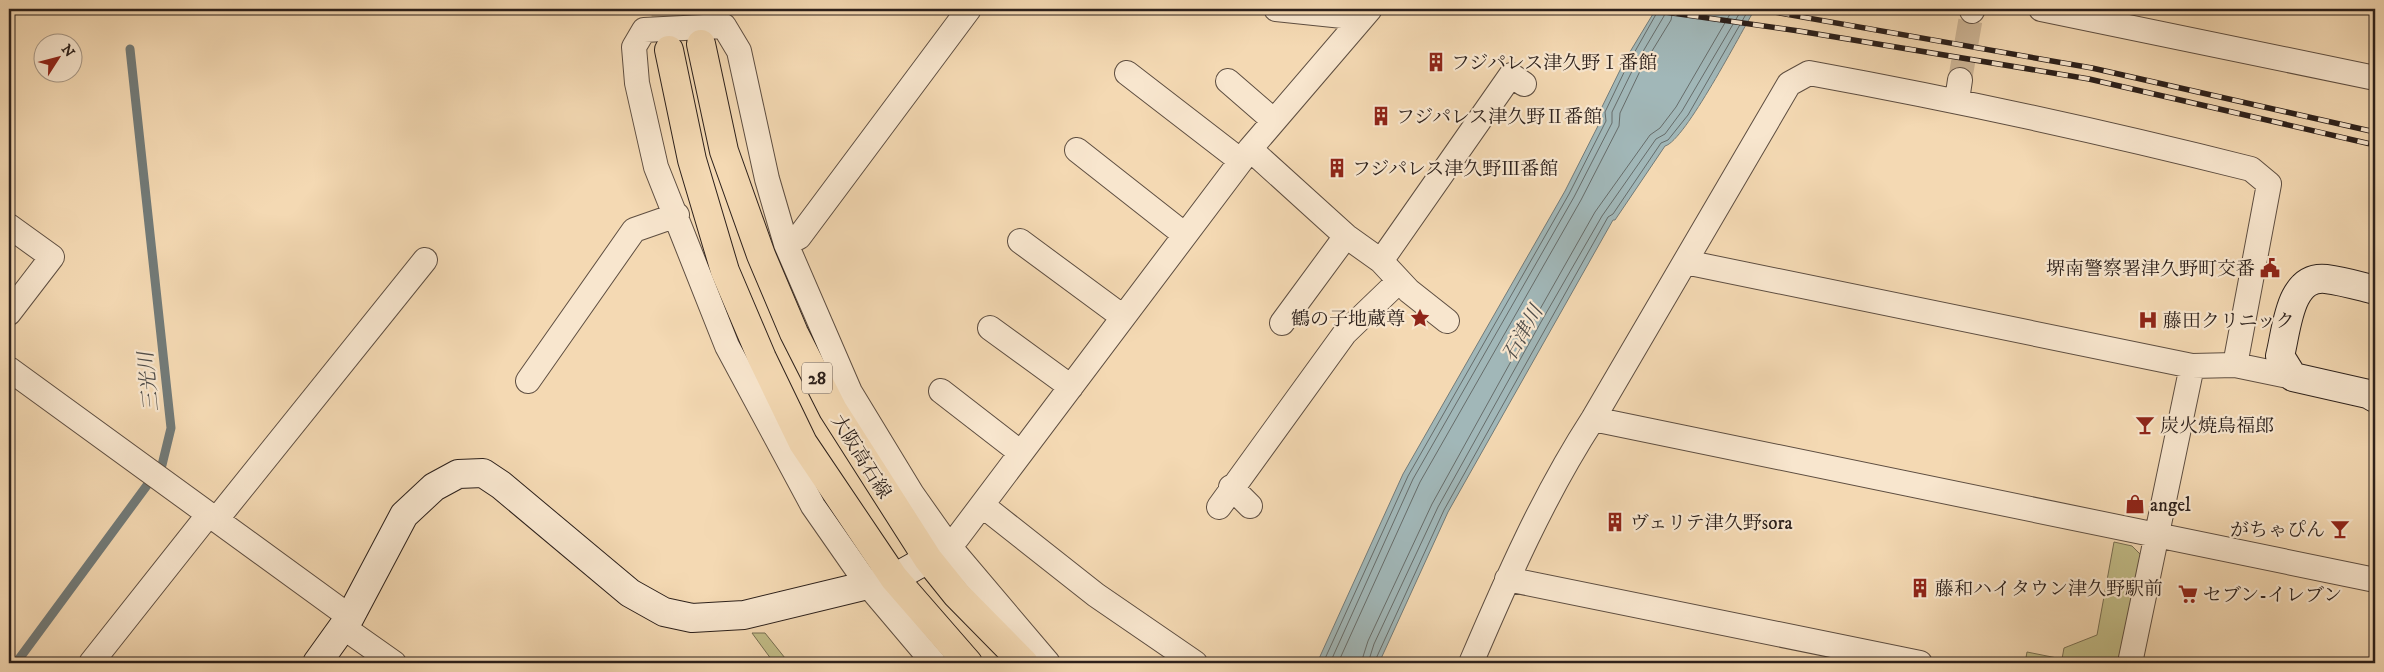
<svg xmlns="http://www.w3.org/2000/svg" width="2384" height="672" viewBox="0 0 2384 672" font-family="'IM FELL DW Pica','Noto Serif JP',serif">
<rect width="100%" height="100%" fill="#f4d9b3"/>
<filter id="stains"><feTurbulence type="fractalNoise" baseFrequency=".004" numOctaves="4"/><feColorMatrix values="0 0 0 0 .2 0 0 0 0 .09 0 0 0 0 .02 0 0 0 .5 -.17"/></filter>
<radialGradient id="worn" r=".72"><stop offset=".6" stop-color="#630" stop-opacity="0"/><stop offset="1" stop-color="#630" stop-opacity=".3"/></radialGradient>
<path fill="#c2bd88" stroke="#776e52" d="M2114 542 2132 546 2141 555 2118 663H2025L2027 652 2062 659 2064 648 2097 635Z
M752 633H765L789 663H774Z"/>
<path fill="#a1b7b8" stroke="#727b79" d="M1656 9H1755C1741 32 1685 141 1665 146L1615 220H1613L1448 512 1379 663H1317L1403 474 1565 191 1602 118 1598 115 1625 60Z"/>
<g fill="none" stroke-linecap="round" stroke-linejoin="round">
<path stroke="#666c6a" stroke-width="1" d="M1323 663 1408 476 1569 194 1606 121 1605 112 1629 62 1659 9
M1330 663 1413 479 1574 197 1612 123V112L1635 65 1664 16 1666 9
M1338 663 1420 482 1581 200 1619 126 1620 113 1641 69 1671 20 1673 9
M1361 663 1368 641 1432 504 1535 318 1595 212 1650 135 1660 128 1676 107 1733 9
M1368 663 1374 644 1438 507 1541 322 1602 216 1656 139 1665 134 1682 111 1742 9
M1374 663 1444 510 1608 217 1613 214 1661 143 1668 140 1688 115 1749 9"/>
<path stroke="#727b79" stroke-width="9" d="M16 663 162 465 171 428 130 49"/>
<path stroke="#ccb495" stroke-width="24" stroke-dasharray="24 12" stroke-linecap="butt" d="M1960 80 1972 11"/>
<path stroke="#ccb495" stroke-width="28" stroke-dasharray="28 14" stroke-linecap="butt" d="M665 9 669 50
M697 9 701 44"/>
<defs>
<path id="street" d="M1276 9 1362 18
M2041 9 2375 78
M1972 11 1973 9
M1127 73 1241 161
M1228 81 1274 121
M1957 100 1960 80
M1250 149 1346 236 1381 261 1409 291 1447 321
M1077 150 1185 235
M9 226 52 257 9 313
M1020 241 1123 317
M786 244 799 237 969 9
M1381 261 1511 75 1524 84
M1685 262 2192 366 2235 365 2293 377
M1282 323 1346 236
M990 328 1071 387
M9 369 350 617
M528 381 634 230 677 215
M941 391 1021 453
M1593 419 2375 580
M1231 487 1250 506
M982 505 1096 595 1195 663
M1219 507 1345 333 1399 281
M216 520 425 260
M936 553 957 538 1250 149 1370 9
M1507 579 1920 663
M343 627 394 663
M91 663 209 514
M934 663 868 585 813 506 727 346 656 167 637 83 634 47 644 30 724 26 739 51 767 179 786 244 850 392 912 494 948 545 1048 663
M1471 663C1507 579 1543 496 1593 419L1789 84 1809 73C1957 100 2104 132 2251 169L2269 184 2235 365
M2130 663 2192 366"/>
<path id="secondary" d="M2375 290C2359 286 2343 281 2326 279 2289 275 2287 329 2280 356L2293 377 2368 394 2375 398
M317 663 350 617 404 515 434 487 458 474 483 473 501 485 630 593 664 612 692 618 744 615 868 585 894 578 928 559"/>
<path id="primary" d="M701 44 724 151 761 255 794 333 833 410 928 559 957 595 1024 663
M669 50 692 160 725 271 762 358 803 443 894 578 968 663"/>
</defs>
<use href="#street" stroke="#5e4e41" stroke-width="26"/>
<use href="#secondary" stroke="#2c201b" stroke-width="30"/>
<use href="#primary" stroke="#2c201b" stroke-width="30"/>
<use href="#street" stroke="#f8e6ce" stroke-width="24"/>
<use href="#secondary" stroke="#f8e6ce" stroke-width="28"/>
<use href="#primary" stroke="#f4d9b3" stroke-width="28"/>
<defs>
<path id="rail" d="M1644 9 1799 31 2089 79 2375 145
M1757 9 2092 68 2375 132"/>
</defs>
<use href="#rail" stroke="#2c201b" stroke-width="5.5"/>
<use href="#rail" stroke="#f8e6ce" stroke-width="4" stroke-dasharray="11" stroke-linecap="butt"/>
</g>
<defs>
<symbol id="building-bare" viewBox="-9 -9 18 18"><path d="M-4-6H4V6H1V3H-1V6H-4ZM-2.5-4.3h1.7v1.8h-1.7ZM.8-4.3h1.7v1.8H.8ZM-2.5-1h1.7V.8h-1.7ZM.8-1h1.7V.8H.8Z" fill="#8f2418" stroke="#f8e6ce" stroke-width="2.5" paint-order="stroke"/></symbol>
<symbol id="civic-bare" viewBox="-9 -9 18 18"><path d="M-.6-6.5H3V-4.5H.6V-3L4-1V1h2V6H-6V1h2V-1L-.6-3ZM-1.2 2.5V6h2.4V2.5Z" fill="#8f2418" stroke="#f8e6ce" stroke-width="2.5" paint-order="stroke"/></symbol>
<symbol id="sight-bare" viewBox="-9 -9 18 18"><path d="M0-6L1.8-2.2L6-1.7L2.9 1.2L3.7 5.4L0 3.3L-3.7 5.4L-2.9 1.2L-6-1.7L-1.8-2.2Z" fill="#8f2418" stroke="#f8e6ce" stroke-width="2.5" paint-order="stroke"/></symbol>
<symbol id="hospital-bare" viewBox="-9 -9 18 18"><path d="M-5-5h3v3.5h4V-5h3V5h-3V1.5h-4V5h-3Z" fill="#8f2418" stroke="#f8e6ce" stroke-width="2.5" paint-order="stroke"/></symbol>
<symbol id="bar-bare" viewBox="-9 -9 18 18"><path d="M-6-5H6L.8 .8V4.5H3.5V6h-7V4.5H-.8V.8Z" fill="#8f2418" stroke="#f8e6ce" stroke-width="2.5" paint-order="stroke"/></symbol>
<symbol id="shop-bare" viewBox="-9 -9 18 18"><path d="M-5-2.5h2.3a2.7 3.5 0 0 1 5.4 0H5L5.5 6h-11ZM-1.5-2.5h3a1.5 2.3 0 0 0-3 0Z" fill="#8f2418" stroke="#f8e6ce" stroke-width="2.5" paint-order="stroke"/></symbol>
<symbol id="supermarket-bare" viewBox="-9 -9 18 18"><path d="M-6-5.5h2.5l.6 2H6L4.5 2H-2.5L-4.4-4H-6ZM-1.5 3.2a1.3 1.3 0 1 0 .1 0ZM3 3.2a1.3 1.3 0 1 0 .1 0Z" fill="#8f2418" stroke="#f8e6ce" stroke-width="2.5" paint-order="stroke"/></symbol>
</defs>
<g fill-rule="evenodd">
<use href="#building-bare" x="1422" y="48" width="28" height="28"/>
<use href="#building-bare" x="1367" y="102" width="28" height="28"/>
<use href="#building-bare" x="1323" y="154" width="28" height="28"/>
<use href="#civic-bare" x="2256" y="254" width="28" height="28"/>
<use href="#sight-bare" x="1406" y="304" width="28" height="28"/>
<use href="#hospital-bare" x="2134" y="306" width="28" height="28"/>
<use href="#bar-bare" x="2131" y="411" width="28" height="28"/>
<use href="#shop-bare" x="2121" y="490" width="28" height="28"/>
<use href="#building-bare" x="1601" y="508" width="28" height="28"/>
<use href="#bar-bare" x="2326" y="515" width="28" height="28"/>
<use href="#building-bare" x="1906" y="574" width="28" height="28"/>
<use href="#supermarket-bare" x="2174" y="580" width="28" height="28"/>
</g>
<g text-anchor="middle" stroke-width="4.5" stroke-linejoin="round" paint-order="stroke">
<rect fill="#f8e6ce" stroke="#695b51" stroke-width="1" x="802" y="362.5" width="30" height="31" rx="4"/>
<g font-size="18" font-weight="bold" fill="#2c201b">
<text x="817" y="384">28</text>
</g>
<g font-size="19" fill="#2c201b" stroke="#f8e6ce" text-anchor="start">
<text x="1451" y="69">フジパレス津久野Ⅰ番館</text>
<text x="1396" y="123">フジパレス津久野Ⅱ番館</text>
<text x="1352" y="175">フジパレス津久野Ⅲ番館</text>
<text x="2255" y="275" text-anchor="end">堺南警察署津久野町交番</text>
<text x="1405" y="325" text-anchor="end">鶴の子地蔵尊</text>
<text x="2163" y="327">藤田クリニック</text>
<text x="2160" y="432">炭火焼鳥福郎</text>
<text x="2150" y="511">angel</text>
<text x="1630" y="529">ヴェリテ津久野sora</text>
<text x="2325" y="536" text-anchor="end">がちゃぴん</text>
<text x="1935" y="595">藤和ハイタウン津久野駅前</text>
<text x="2203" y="601">セブン-イレブン</text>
</g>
<g font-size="19" fill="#2c201b" stroke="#f8e6ce">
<text transform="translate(862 456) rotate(58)" y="7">大阪高石線</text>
</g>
<g font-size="20" font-style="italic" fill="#4f4d4a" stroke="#f8e6ce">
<text transform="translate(1522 333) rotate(-60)" y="7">石津川</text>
<text transform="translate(148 382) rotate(-96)" y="7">三光川</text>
</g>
</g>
<rect width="2384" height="672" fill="none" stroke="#f4d9b3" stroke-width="30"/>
<rect x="10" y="10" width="2364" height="652" fill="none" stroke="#2c201b" stroke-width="2.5"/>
<rect x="15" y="15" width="2354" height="642" fill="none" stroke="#2c201b"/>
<g transform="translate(58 58) rotate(54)"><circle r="24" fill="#f8e6ce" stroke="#a69786"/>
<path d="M0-4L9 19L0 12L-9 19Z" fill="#8f2418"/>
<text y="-8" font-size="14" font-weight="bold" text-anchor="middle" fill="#2c201b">N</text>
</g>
<rect width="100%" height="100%" filter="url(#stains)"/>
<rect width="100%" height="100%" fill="url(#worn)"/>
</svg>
